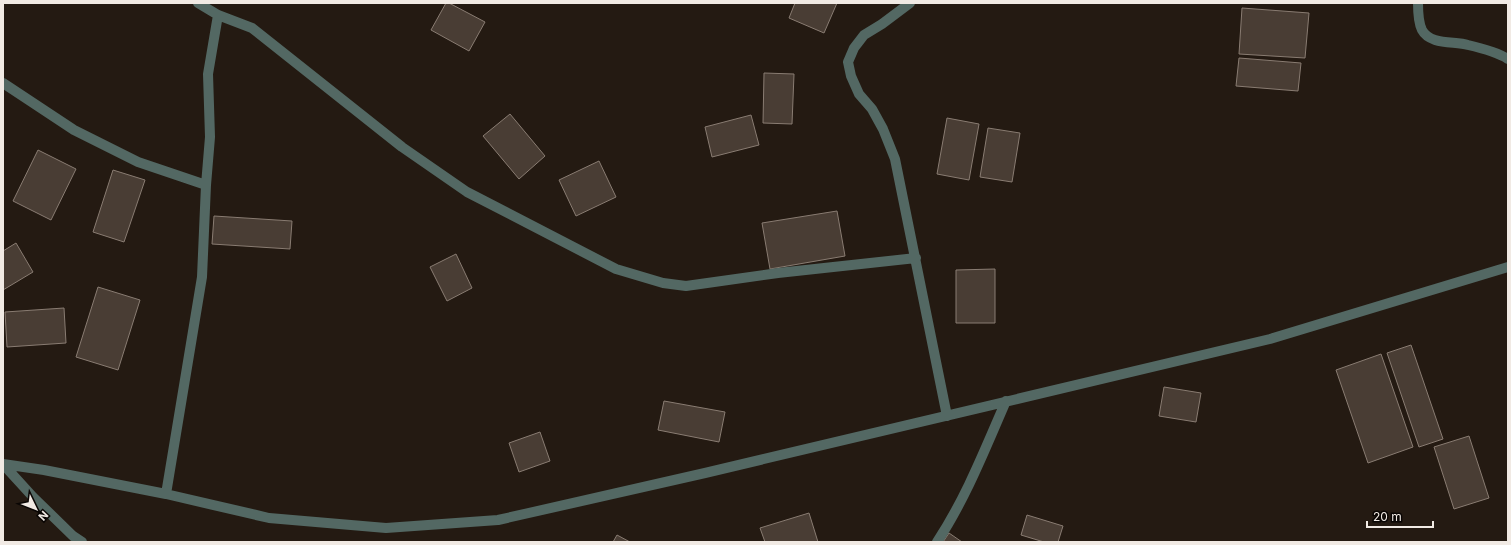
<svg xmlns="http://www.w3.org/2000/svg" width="1511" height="545" viewBox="0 0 1511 545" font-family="Inter,sans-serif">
<rect width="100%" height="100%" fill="#241a12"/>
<path fill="#493d34" stroke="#897c72" d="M446 3H449L485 22 469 51 431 30Z
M795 3H837L824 33 789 18Z
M1242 8 1309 13 1305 58 1239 54Z
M1239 58 1301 63 1298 91 1236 86Z
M764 73 794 74 792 124 763 123Z
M510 114 545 156 519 179 483 136Z
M751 115 759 145 712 157 705 127Z
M947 118 979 124 969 180 937 174Z
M988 128 1020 133 1012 182 980 177Z
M38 150 76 169 51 220 13 201Z
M599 161 616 197 576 216 559 180Z
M113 170 145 180 124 242 93 232Z
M837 211 845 256 770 269 762 223Z
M214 216 292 221 290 249 212 244Z
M16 243 33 272 3 290V251Z
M456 254 472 288 447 301 430 267Z
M995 269V323H956V270Z
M98 287 140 300 118 370 76 357Z
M64 308 66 343 7 347 5 312Z
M1411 345 1443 439 1419 447 1387 353Z
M1381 354 1413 447 1368 463 1336 370Z
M1164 387 1201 393 1196 422 1159 416Z
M664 401 725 412 719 442 658 430Z
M540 432 550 461 519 472 509 443Z
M1469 436 1489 498 1454 509 1434 447Z
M809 513 818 542H765L760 528Z
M1027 515 1063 526 1058 542H1044L1021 535Z
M949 533 962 542H943Z
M617 535 630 542H613Z"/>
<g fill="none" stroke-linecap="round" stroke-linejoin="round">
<path stroke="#536863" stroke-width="10" d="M198 3 218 15 252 28 402 147 467 192 616 269 663 283 686 286 778 273 916 258
M910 3 882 24 864 35 854 48 848 62 851 76 859 94 872 109 883 129 895 159 947 416
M1418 3C1418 12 1418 22 1422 30 1430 45 1454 41 1468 45 1481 48 1497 52 1508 59
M3 83 74 130 138 162 206 185
M3 464 44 470 166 494 269 518 386 528 498 520 705 473 1270 339 1508 267
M3 464 33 497 73 536 82 542
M166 494 202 277 206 185 210 137 208 74 218 15
M937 542C966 498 985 449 1006 401"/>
</g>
<rect width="1511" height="545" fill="none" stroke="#f1eae4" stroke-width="8"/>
<g transform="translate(36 509) rotate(133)" stroke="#0a0604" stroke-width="3" paint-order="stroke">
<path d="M0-3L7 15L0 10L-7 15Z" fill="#f1eae4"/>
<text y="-6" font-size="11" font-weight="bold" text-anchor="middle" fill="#f1eae4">N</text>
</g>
<path d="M1367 521v6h66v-6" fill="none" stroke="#f1eae4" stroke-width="2"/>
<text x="1373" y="521" font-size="12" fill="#f1eae4" stroke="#0a0604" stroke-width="3" paint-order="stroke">20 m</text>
</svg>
